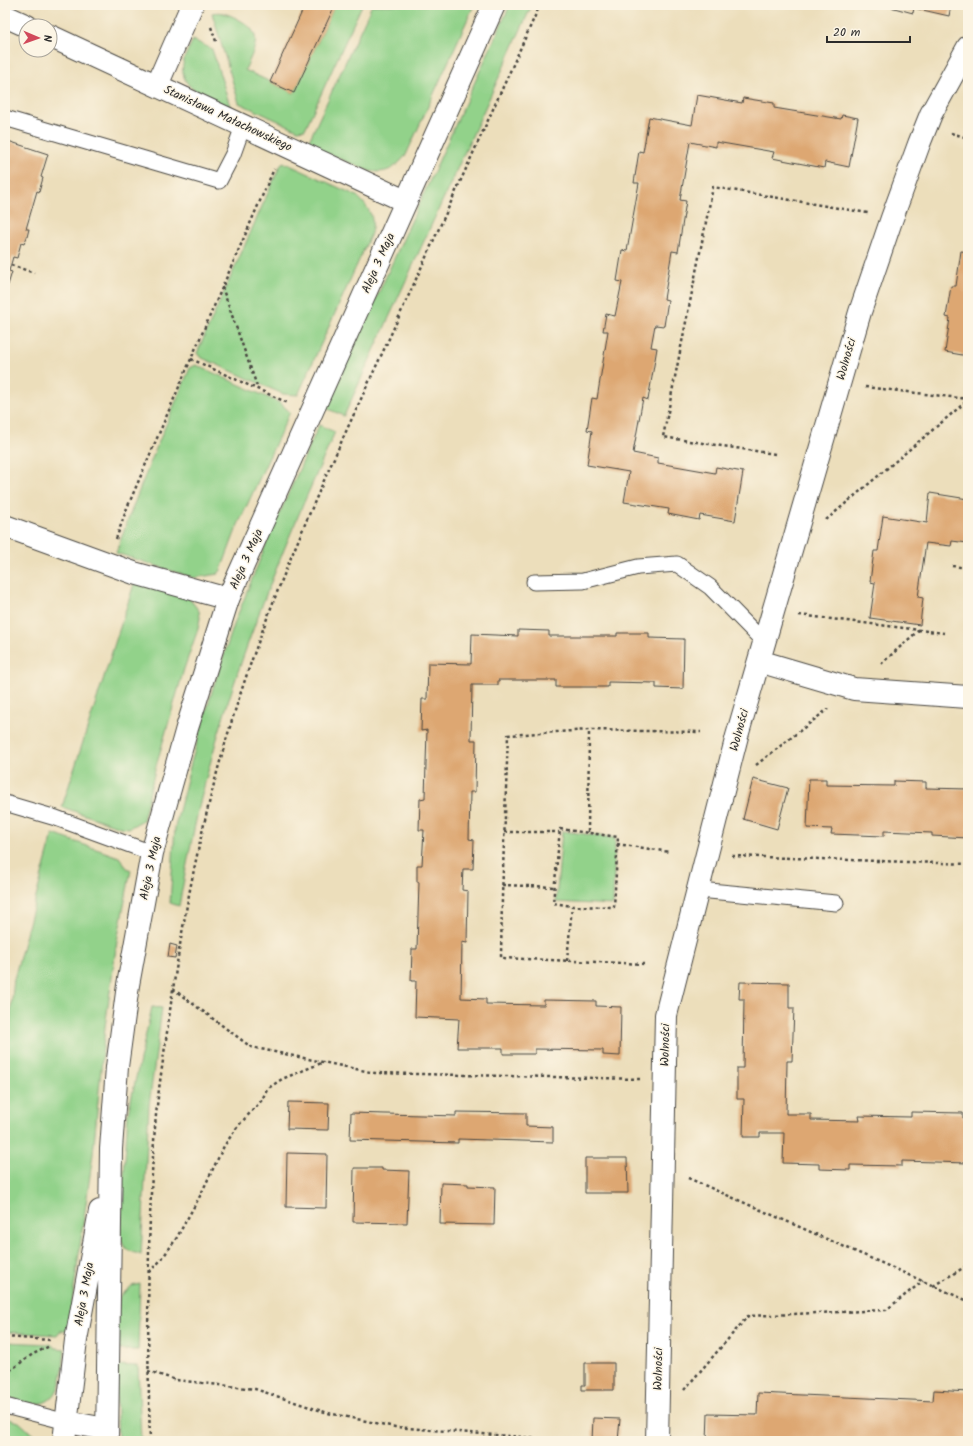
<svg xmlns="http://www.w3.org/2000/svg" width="973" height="1446" viewBox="0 0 973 1446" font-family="Kalam,sans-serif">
<rect width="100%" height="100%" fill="#fcf5e5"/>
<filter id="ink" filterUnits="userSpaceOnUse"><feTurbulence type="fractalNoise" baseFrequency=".025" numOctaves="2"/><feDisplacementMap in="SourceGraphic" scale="8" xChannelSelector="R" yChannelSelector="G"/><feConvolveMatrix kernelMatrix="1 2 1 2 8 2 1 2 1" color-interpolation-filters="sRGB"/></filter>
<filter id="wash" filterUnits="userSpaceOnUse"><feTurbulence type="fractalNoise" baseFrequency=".012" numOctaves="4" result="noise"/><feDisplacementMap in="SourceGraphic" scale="16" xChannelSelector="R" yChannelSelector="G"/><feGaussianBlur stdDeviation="0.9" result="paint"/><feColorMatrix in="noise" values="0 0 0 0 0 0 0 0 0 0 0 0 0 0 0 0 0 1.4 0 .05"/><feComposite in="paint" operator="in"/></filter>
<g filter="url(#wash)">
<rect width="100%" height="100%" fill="#ecdebb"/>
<path fill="#92d28a" stroke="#5e7e5a" d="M335 5H362L305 129 298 130 239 103 212 13C221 11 227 14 236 18 266 33 255 47 245 70L294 93Z
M372 5H474L406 155C394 169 387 174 369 171L307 145Z
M510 5H532L344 416 326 408Z
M193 40 212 49 231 109C211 99 175 90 184 60 186 53 190 46 193 40Z
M283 162 357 196C370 209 376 218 370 236L298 395 283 394 200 357 197 353 279 168Z
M196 365 280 403 290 412 237 527 221 570 218 574 194 578 116 553C138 490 164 429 190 368Z
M319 425 335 432C314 480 292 528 273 577 249 638 227 700 210 764 197 810 188 858 179 906L170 903 175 827 191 763 213 688 236 619 269 537Z
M135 581 189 598 199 611 200 618 198 629 184 669 156 766 143 820 129 828 120 827 62 807Z
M562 831 615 838 613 905 556 902Z
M53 834 119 857 127 868 131 870 117 941 105 1027 93 1154 68 1331H60L57 1335 5 1332V1071L14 979Z
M152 1007 162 1008 149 1105 141 1255C127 1250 124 1250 120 1235L128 1113Z
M140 1284 138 1350H115L119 1297 132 1286Z
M5 1342 50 1344 56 1348 65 1349C62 1374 63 1410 26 1403 19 1401 12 1398 5 1396Z
M115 1365 138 1366 141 1441H118Z
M5 1418 19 1422 40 1441H5Z"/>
<g id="blocks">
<path fill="#dda772" d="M305 5H335L294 93 270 82Z
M883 5H951L949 16 914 8 913 13Z
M697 95 742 103 743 98 774 103V108L841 119 842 115 858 118 849 167 825 162 824 168 772 158 774 152 716 142V147L690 142 680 200 686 201 678 252 672 251 664 299 668 300 664 326 655 325 651 347 657 348 648 400 643 398 633 453 658 458V463L715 473 716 467 743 472 735 521 700 515 699 520 668 514 669 509 624 502 629 472 587 465 592 431 587 430 592 398 597 399 608 331H603L606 314 615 316 622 282 617 281 622 250 627 251 639 183H634L639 151 643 152 649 117 692 125Z
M5 140 48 154 41 177 43 178 39 192 37 191 26 229H29L27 237 24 244 21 243 17 258 13 257 9 271 12 272 8 285 5 284Z
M961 251 968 252V356L945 352 950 318 946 317 951 286H956Z
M930 493 968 499V543L952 541 951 546 926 543 918 597 923 598 920 625 870 618 875 583 870 582 874 551H878L883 516 927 523Z
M518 630 549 631V636H617V633H649V638L684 639 683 689 656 688V683L608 682V687H556V680H498V685H472L471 740H476L475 792H470L469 839 474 840 473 869H463L462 890 468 891 467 943 462 942 461 998 486 999V1004L544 1005V1000L596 1001V1006L621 1007 620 1056 603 1055V1050L535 1049V1054H503V1048H457L459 1019 415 1017 416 981H411L412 949H417L419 882H417V865H422L424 830H419L420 799 425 798 427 730 421 731 422 699H427L428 663 471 664 472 634 518 636Z
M753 779 788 788 777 829 743 819Z
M809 779H826V785L894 786V781L926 782V788L968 789V838L932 836V833L884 831V836L831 834 832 829 807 828Z
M170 944 177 946 175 958 168 957Z
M740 982 789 983V1008H794L792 1061H787L786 1114H811V1120L860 1121 859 1116 911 1117V1112L963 1113V1118L968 1119V1163L902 1161V1166L850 1165V1170L819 1169V1164L783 1163 784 1133H760V1137H743L744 1099H737V1068H743L744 999H739Z
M288 1102 329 1103 328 1130 287 1129Z
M456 1112 526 1113V1126L553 1127V1142L458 1139V1143L350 1140 351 1113 456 1116Z
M287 1153 327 1154 326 1208 286 1207Z
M585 1158H627L628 1193H585Z
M354 1168H382V1170L409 1171 407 1223 353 1222Z
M441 1183 468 1184V1186L495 1187 494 1225 440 1224Z
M585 1363H614V1390H582V1385H585Z
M934 1390 968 1392V1441H707L708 1414 757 1415 758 1393 933 1401Z
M593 1418 620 1419 618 1441H592Z"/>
</g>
</g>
<g filter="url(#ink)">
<use href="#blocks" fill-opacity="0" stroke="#484641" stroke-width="1"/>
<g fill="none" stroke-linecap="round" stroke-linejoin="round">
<defs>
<path id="service" d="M5 118 219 181 233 154 243 126
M534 582 583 581 638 567 677 564 710 587 764 642
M5 803 56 818 152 853
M699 890 836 903
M5 1406 67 1422"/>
<path id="minor" d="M5 16 27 26
M50 36 405 201
M157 85 192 5
M5 526 134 573 228 599
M759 661 854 689 968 697
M67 1422 106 1429
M657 1441 666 1015 737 736 860 312 892 218 919 144 931 114 968 47"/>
<path id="tertiary" d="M64 1441 76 1340 100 1211
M107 1441 111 1149 117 1067 128 985 152 853 187 728 228 599 494 5"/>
</defs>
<use href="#service" stroke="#484641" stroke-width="17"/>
<use href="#minor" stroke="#484641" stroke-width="24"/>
<use href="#tertiary" stroke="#484641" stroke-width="24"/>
<path stroke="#484641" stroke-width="2.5" stroke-dasharray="3 3" stroke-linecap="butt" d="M211 27 217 44
M951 133 968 138
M11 265 34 273
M222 287 258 389
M191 359 288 403
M865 387 968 399
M775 454 663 437 713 187 868 213
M826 520 968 400
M116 539 127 508 191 359 274 169
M952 566 968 568
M799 615 944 633
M881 664 919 630
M756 765 828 709
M560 829 618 837 614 907 572 906 553 903Z
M504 832H559
M588 832 589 730
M617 844 670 852
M732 856 968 864
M502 885 555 887
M567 961 572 906
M644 964 501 958 502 897 508 735 589 730 701 732
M173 989 251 1047 375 1073 640 1079
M688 1178 968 1301
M149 1272 161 1260 176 1239 200 1196 224 1146 238 1126 262 1100 267 1089 282 1079 324 1062
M933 1286 968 1265
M5 1337 50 1340
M148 1371 176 1380 255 1389 328 1413 395 1427 546 1439 550 1441
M5 1374 33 1354 50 1346
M684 1390 748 1316 886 1310 923 1281
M150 1441C147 1333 147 1224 156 1115 159 1085 164 1055 168 1025 182 920 202 816 234 714 273 588 331 463 387 343 438 231 489 118 540 5"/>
<use href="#service" stroke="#fff" stroke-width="15"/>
<use href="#minor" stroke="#fff" stroke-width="22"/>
<use href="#tertiary" stroke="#fff" stroke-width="22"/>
</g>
</g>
<g text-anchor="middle" stroke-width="3" stroke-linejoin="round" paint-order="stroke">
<g font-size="12" fill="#2b2b2b" stroke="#fcf5e5">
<text transform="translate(228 118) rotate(25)" y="4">Stanisława Małachowskiego</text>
<text transform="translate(378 263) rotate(-66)" y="4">Aleja 3 Maja</text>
<text transform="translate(846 359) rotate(-74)" y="4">Wolności</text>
<text transform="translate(246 559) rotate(-66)" y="4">Aleja 3 Maja</text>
<text transform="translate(739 730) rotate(-75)" y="4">Wolności</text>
<text transform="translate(150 868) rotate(-78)" y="4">Aleja 3 Maja</text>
<text transform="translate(665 1045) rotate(-89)" y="4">Wolności</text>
<text transform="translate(84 1294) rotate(-80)" y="4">Aleja 3 Maja</text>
<text transform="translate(658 1369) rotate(-89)" y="4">Wolności</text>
</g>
</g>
<rect width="973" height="1446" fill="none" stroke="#fcf5e5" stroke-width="20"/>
<g transform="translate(38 38) rotate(92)"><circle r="19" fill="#fcf5e5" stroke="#a8a49b"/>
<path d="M0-3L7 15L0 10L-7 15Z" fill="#d1495b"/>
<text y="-6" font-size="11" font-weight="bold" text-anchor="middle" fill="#2b2b2b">N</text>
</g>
<path d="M827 36v6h83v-6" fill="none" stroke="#2b2b2b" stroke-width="2"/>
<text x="833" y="36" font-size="12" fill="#2b2b2b" stroke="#fcf5e5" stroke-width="3" paint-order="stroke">20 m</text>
</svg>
